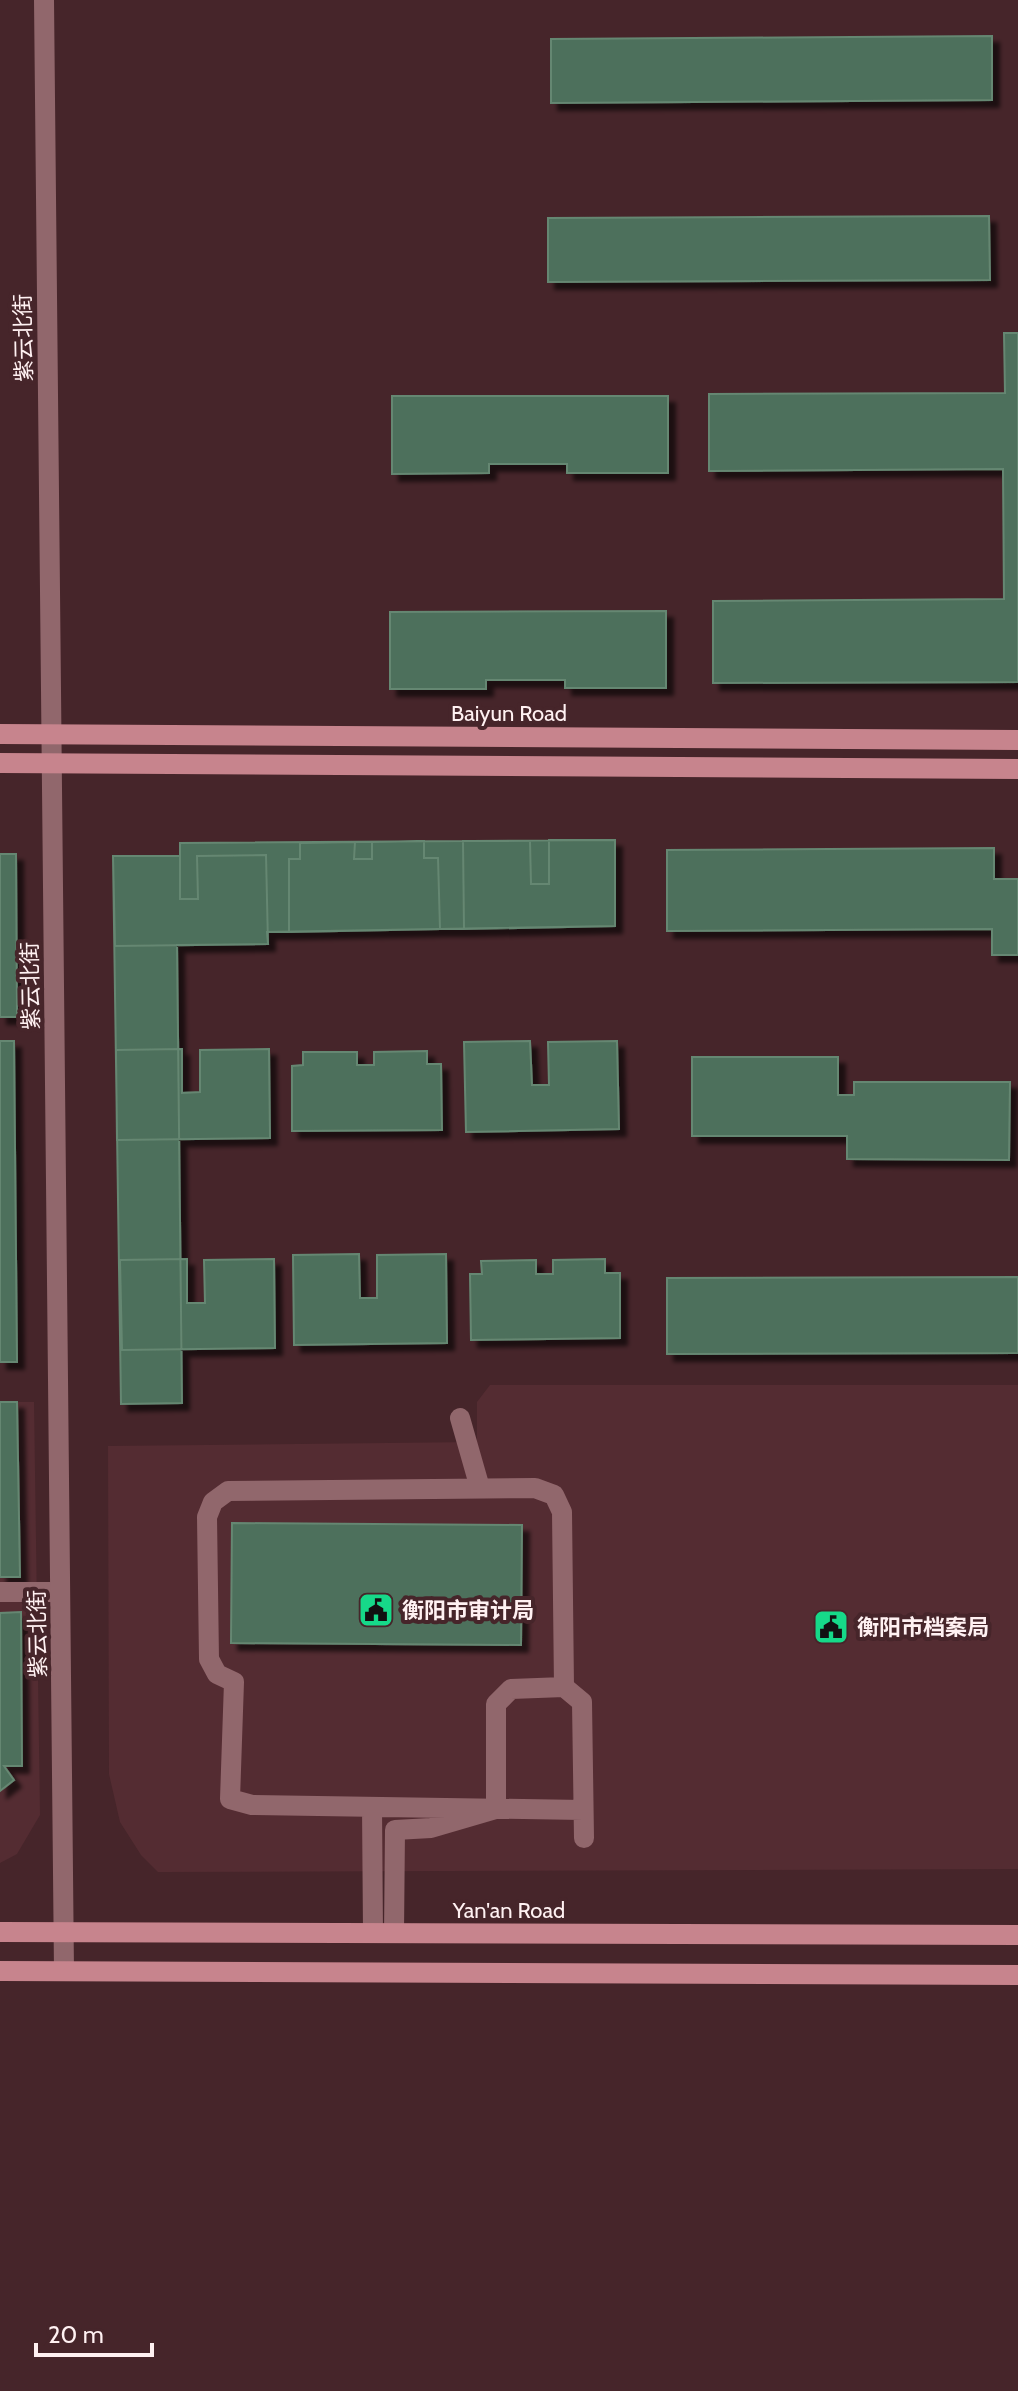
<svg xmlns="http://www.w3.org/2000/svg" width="1018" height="2391" viewBox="0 0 1018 2391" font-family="Cabin,'Noto Sans SC',sans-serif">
<defs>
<filter id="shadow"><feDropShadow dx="7" dy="7" stdDeviation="2" flood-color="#0009"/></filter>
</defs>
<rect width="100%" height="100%" fill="#46252a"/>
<path fill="#542c32" d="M490 1385H1018V1869L158 1872 141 1855 120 1822 109 1774 108 1446 477 1442V1402Z
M0 1402H34L40 1815 17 1854 0 1863Z"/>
<path fill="#4e6f5b" stroke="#658772" stroke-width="2" filter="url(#shadow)" d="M992 36V100L551 103V39Z
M989 216 990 280 548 282V218Z
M1004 333H1018V682L713 683V601L1004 599 1003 469 709 471V394L1005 393Z
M392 396H668V473H567V464H489V473L392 474Z
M666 611V688H565V680H486V689H390V612Z
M549 840H615V926L464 929 463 841H530L531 884H549Z
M615 840V926L267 932 268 944 177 945 182 1403 121 1404 113 856H180V843Z
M424 841V858H438L440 929 289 932V859H300V843L355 842 354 859H372V842Z
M994 848V879H1018V955H992V929L667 931V850Z
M0 854H16L17 1017H0Z
M266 855 268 944 115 946 113 856H180V899H198L197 856Z
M0 1041H14L17 1362H0Z
M530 1041 532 1085H549L548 1042 617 1041 619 1129 466 1132 464 1042Z
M182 1049V1093L200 1092V1050L269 1049 270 1138 117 1140 116 1050Z
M427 1051V1064H441L442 1130 292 1131V1066L303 1065V1052H357V1065H374V1052Z
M692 1057H838V1095H854V1082H1010L1009 1160 847 1159V1136H692Z
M359 1254 360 1298H377V1255L446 1254 447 1343 294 1345 293 1255Z
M187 1259V1303H205L204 1260 274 1259 275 1348 122 1350 120 1260Z
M605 1259V1273H620V1338L471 1340 470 1274H482L481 1261 536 1260V1274H553V1260Z
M1018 1277V1353L667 1354V1278Z
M0 1402H17L20 1577H0Z
M232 1523 522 1525 521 1645 231 1643Z
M21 1612 22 1766H4L14 1780 0 1791V1613Z"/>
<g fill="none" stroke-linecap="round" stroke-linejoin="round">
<path stroke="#91676c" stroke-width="20" d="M460 1418 480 1488
M0 1592H60
M564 1687 562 1512 554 1495 535 1488 228 1491 213 1502 207 1517 209 1659 217 1674 234 1682 230 1799 252 1805 583 1810
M372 1807 373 1933
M394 1933 395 1830 431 1828 496 1809V1704L511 1689 564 1687 582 1702 584 1838"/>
<path stroke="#91676c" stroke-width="20" d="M44 0 64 1971"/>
<path stroke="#c7848d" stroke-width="20" d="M0 734 1018 740
M0 763 1018 769
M0 1932 1018 1935
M0 1971 1018 1975"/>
</g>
<defs>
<symbol id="civic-square" viewBox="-11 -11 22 22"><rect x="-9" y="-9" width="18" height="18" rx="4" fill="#16d989" stroke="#46252a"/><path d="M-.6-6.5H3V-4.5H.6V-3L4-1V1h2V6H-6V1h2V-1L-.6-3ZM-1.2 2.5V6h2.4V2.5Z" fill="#111"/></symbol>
</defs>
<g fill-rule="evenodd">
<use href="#civic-square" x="356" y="1590" width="40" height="40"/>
<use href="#civic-square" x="811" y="1607" width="40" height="40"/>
</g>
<g text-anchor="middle" stroke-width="8" stroke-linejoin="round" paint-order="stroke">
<g font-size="22" fill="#fff1f2" stroke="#46252a">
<text transform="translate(23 338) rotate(-91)" y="8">紫云北街</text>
<text x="509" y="721">Baiyun Road</text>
<text transform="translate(30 986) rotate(-91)" y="8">紫云北街</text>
<text transform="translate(37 1634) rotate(-91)" y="8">紫云北街</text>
<text x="509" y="1918">Yan'an Road</text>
</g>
<g font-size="22" font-weight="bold" fill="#fff1f2" stroke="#46252a" text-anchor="start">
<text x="402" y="1618">衡阳市审计局</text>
<text x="857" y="1635">衡阳市档案局</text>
</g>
</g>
<path d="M36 2343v12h116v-12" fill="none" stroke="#fff1f2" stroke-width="4"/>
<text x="48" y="2343" font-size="24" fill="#fff1f2" stroke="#46252a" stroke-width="6" paint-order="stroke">20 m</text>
</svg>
